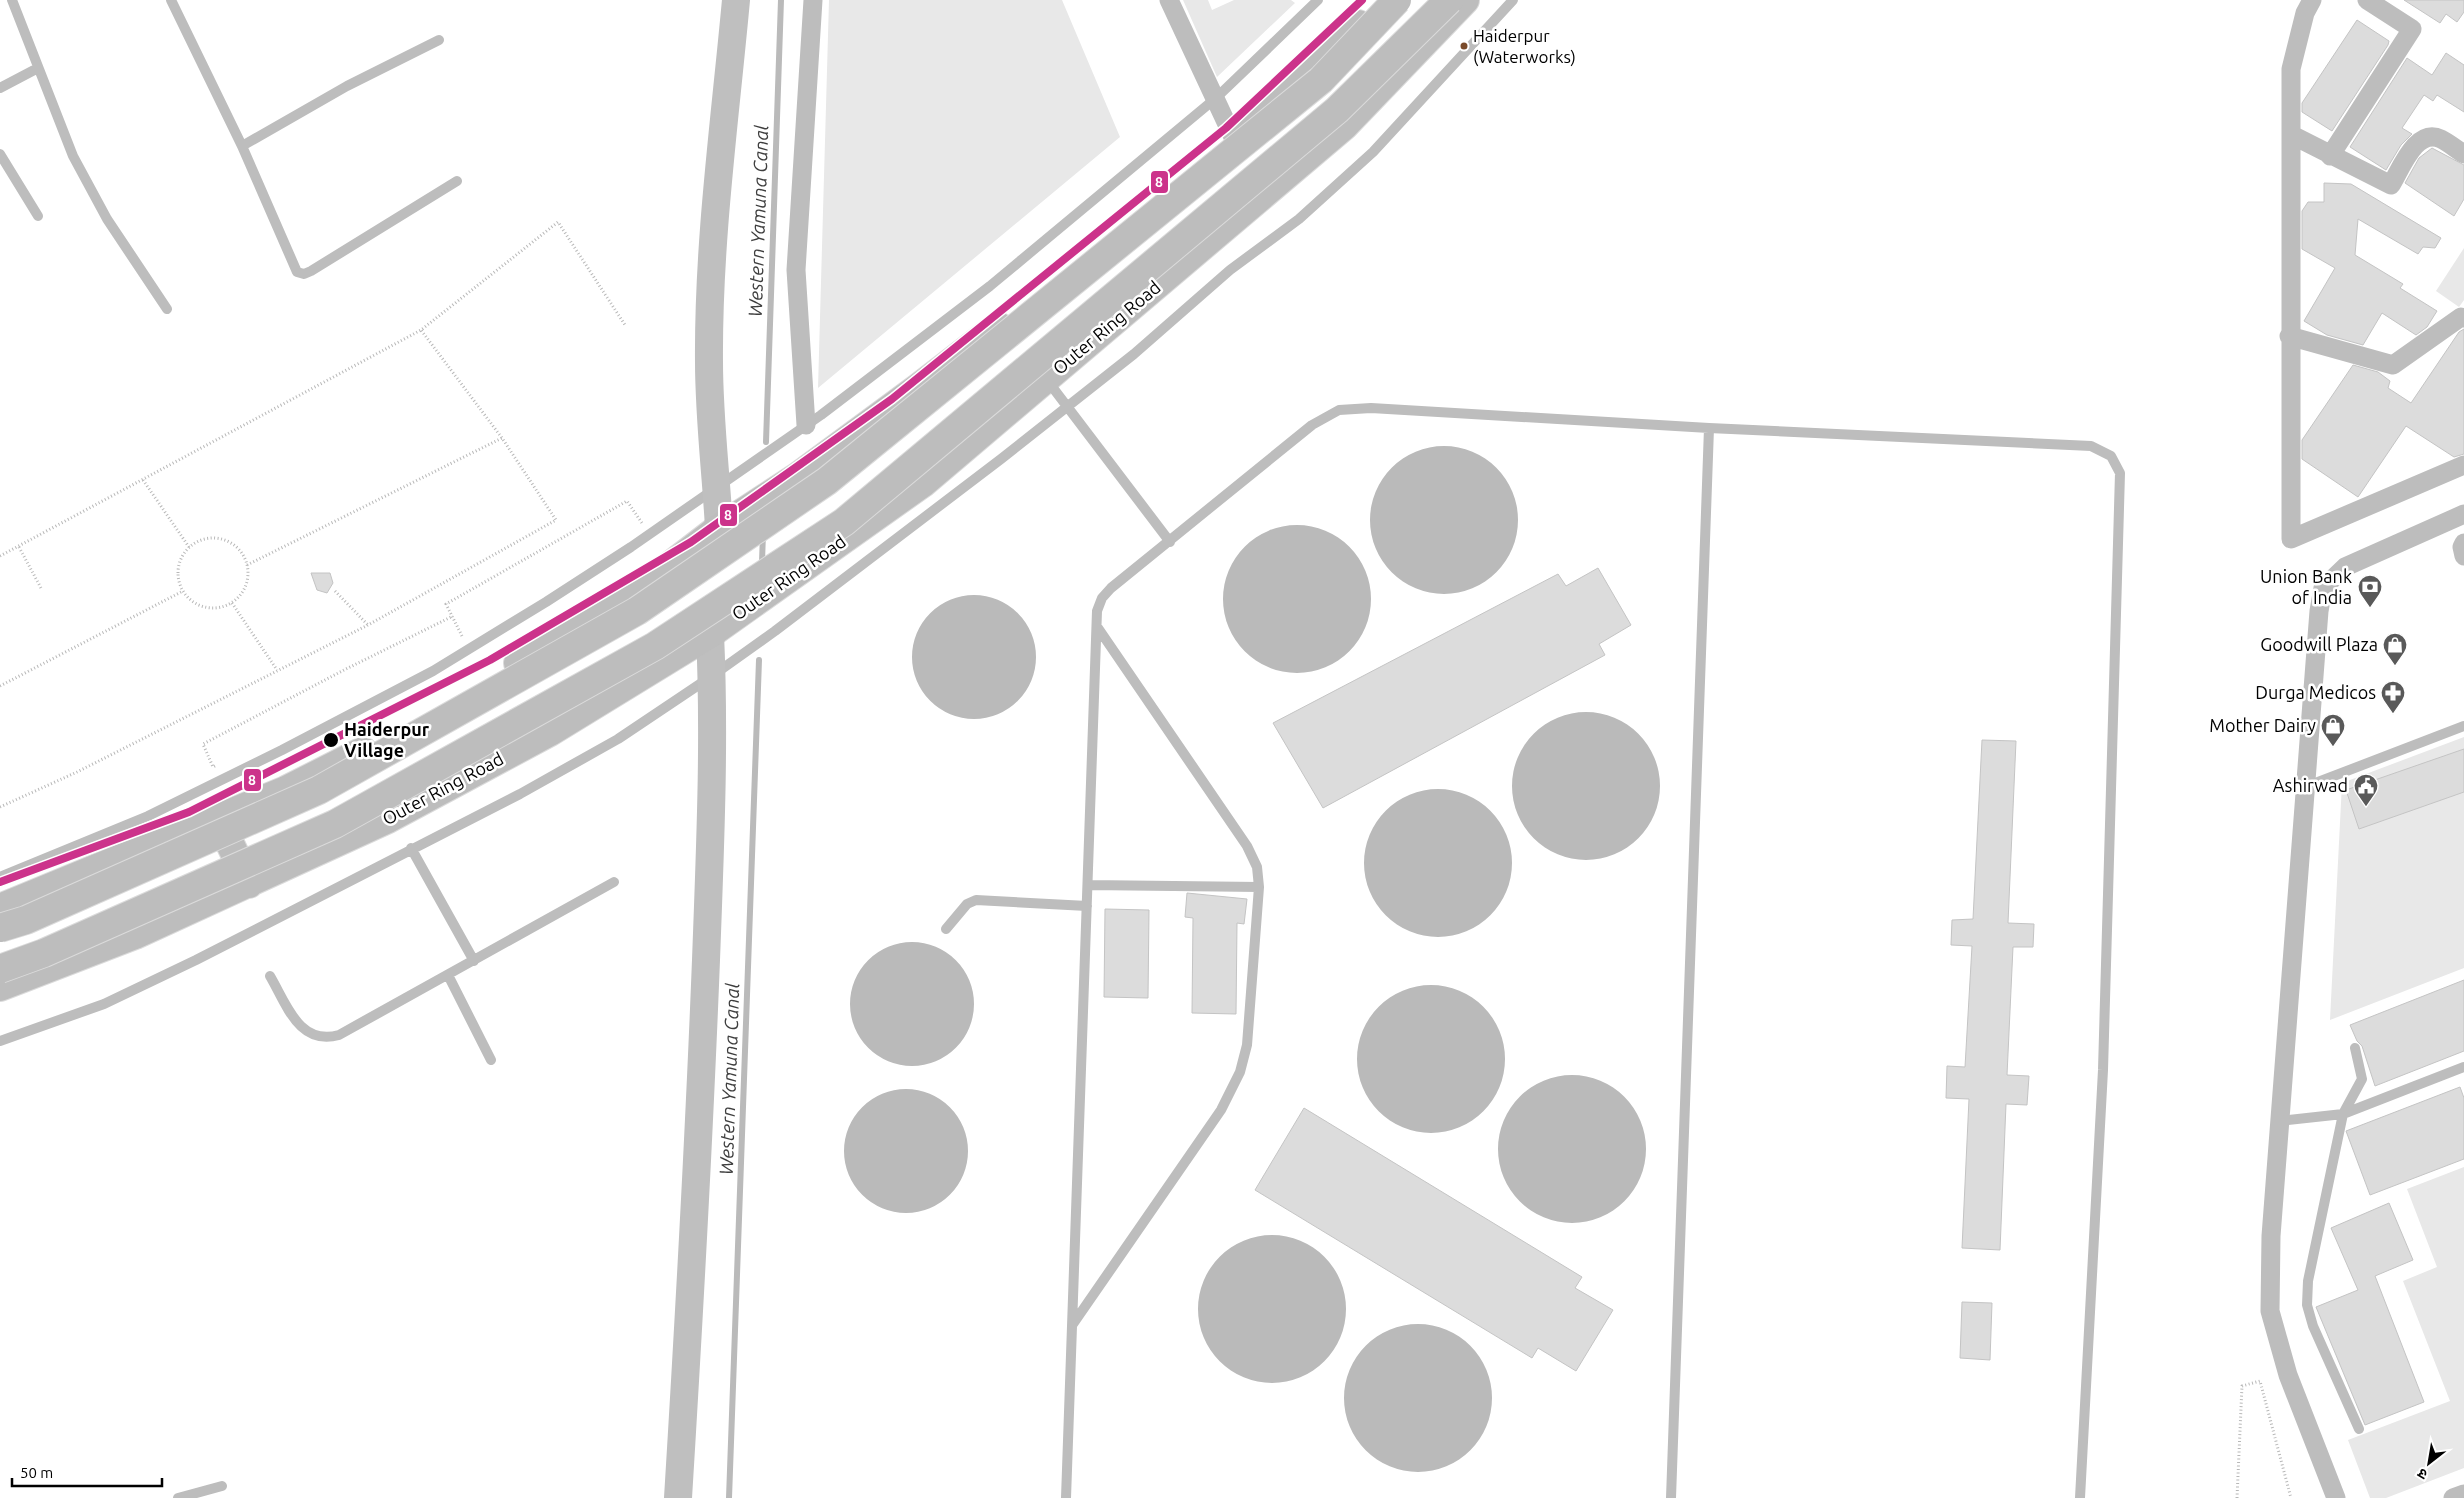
<svg xmlns="http://www.w3.org/2000/svg" width="2464" height="1498" viewBox="0 0 2464 1498" font-family="Ubuntu,'Noto Sans Devanagari',sans-serif">
<rect width="100%" height="100%" fill="#fff"/>
<path fill="#e8e8e8" d="M829 0H1062L1120 137 818 388Z
M1183 0H1208L1212 10 1234 0H1291L1295 3 1217 77Z
M2464 248V300L2459 307 2436 291Z
M2464 737V968L2330 1020 2342 783Z
M2464 1167V1468L2386 1498H2370L2348 1440 2450 1401 2403 1281 2437 1267 2407 1189Z"/>
<path fill="#bababa" d="M1370 520a74 74 0 1 1 148 0a74 74 0 1 1-148 0Z
M1223 599a74 74 0 1 1 148 0a74 74 0 1 1-148 0Z
M912 657a62 62 0 1 1 124 0a62 62 0 1 1-124 0Z
M1512 786a74 74 0 1 1 148 0a74 74 0 1 1-148 0Z
M1364 863a74 74 0 1 1 148 0a74 74 0 1 1-148 0Z
M850 1004a62 62 0 1 1 124 0a62 62 0 1 1-124 0Z
M1357 1059a74 74 0 1 1 148 0a74 74 0 1 1-148 0Z
M1498 1149a74 74 0 1 1 148 0a74 74 0 1 1-148 0Z
M844 1151a62 62 0 1 1 124 0a62 62 0 1 1-124 0Z
M1198 1309a74 74 0 1 1 148 0a74 74 0 1 1-148 0Z
M1344 1398a74 74 0 1 1 148 0a74 74 0 1 1-148 0Z"/>
<g fill="none" stroke-linecap="round" stroke-linejoin="round">
<path stroke="#bababa" stroke-width="6" d="M766 442 781 0
M762 562 763 533
M729 1498 759 660"/>
</g>
<path fill="#dcdcdc" stroke="#c4c4c4" d="M2404 0H2464V12L2457 22 2446 14 2440 23Z
M2357 20 2389 41 2388 45 2332 131 2302 112V103Z
M2446 53 2464 65V112L2437 95 2433 101 2424 95 2402 128 2412 134 2401 145 2386 170 2350 147 2407 58 2432 75Z
M2432 148 2464 165V199L2454 216 2405 183 2419 158Z
M2324 183 2351 184 2441 238 2435 248 2423 247 2418 254 2358 219 2355 255 2403 284 2400 288 2437 311 2427 327 2416 335 2382 313 2363 345 2327 335 2304 321 2335 268 2302 249V211L2308 202H2324Z
M2464 329V454L2454 457 2406 426 2358 497 2302 459V440L2353 365 2378 372 2390 381 2388 388 2411 403 2459 332Z
M1598 568 1631 625 1599 644 1605 655 1323 808 1273 723 1558 574 1566 586Z
M311 573H330L333 583 327 593 317 590Z
M1982 740 2016 741 2008 923 2034 924 2033 947H2013L2007 1075 2029 1076 2027 1105 2006 1104 2000 1250 1962 1248 1969 1099 1946 1098 1947 1066 1965 1067 1972 946 1951 945 1952 920 1973 919Z
M2464 749V792L2359 829 2346 790Z
M1187 893 1247 899 1244 924 1237 923 1236 1014 1192 1013 1193 918 1185 917Z
M1105 909 1149 910 1148 998 1104 997Z
M2464 980V1051L2375 1086 2362 1046 2357 1041 2350 1025Z
M2460 1087 2464 1098V1159L2370 1195 2346 1131Z
M1304 1108 1582 1277 1575 1288 1613 1310 1576 1371 1538 1348 1532 1358 1255 1190Z
M2389 1203 2413 1260 2375 1276 2424 1402 2365 1425 2316 1307 2358 1290 2331 1228Z
M1962 1302 1992 1303 1990 1360 1960 1358Z"/>
<g fill="none" stroke-linecap="round" stroke-linejoin="round">
<defs>
<path id="primary" d="M1245 126 1358 24
M518 663 582 625 671 565 719 528 797 477 919 387 998 326
M218 818 249 884
M0 908 286 790 363 751
M0 987 135 935 388 819 550 732 710 634 923 483 1344 126 1465 0"/>
</defs>
<use href="#primary" stroke="#dbdbdb" stroke-width="30"/>
<path stroke="#b8b8b8" stroke-width="3" stroke-dasharray="1 2.5" stroke-linecap="butt" d="M143 480 189 547
M178 573a35 35 0 1 1 70 0a35 35 0 1 1-70 0Z
M19 547 42 590
M0 556 421 330 558 222 625 325
M247 565 502 438
M335 591 368 625
M232 603 277 670
M462 636 446 604 627 501 642 523
M0 686 183 591
M215 766 213 767 203 744 346 669 453 616
M0 807 77 772 368 625 556 520 502 438 421 330
M2237 1498 2242 1386 2260 1381 2291 1498"/>
<path stroke="#bdbdbd" stroke-width="10" d="M12 0 73 156 107 219 167 309
M171 0 242 146 297 272 304 274 311 271 457 181
M0 88 38 68
M242 146 347 86 439 40
M0 154 38 216
M1047 380 1170 542
M2305 787 2464 726
M411 848 474 961
M0 877 148 816 282 750 433 671 546 602 631 547 821 415 990 286 1216 98 1318 0
M1088 885 1259 887
M946 929 967 904 976 900 1087 906
M448 975 491 1060
M270 976C287 1005 299 1046 339 1035L614 882
M0 1041 104 1004 196 960 520 794 618 739 712 676 775 631 1001 459 1134 354 1230 270 1299 219 1373 152 1513 0
M2355 1048 2362 1079 2343 1114 2308 1281 2307 1305 2313 1326 2359 1429
M2280 1121 2343 1114 2464 1067
M1073 1324 1221 1110 1240 1072 1247 1045 1259 887 1257 867 1247 846 1098 628
M178 1498 222 1486
M1066 1498 1097 611 1102 598 1111 588 1312 425 1339 410 1371 408 1709 428 2091 446 2111 456 2120 473 2103 1070 2080 1498
M1671 1498 1709 428"/>
<path stroke="#bdbdbd" stroke-width="19" d="M1169 0 1233 137
M2312 0 2305 13 2291 69V539L2464 465
M2292 135 2391 185C2401 169 2416 127 2441 139 2449 143 2456 149 2464 154
M2330 156 2412 29 2367 0
M2289 336 2393 365 2461 317 2464 318
M806 425 796 270 813 0
M2464 543 2462 547 2464 556
M2336 1498 2288 1375 2270 1311 2271 1236 2319 611 2323 588 2345 567 2464 514
M2453 1498 2464 1494"/>
<path stroke="#bfbfbf" stroke-width="28" d="M719 528C716 473 709 418 709 362 708 241 725 120 736 0
M678 1498C689 1319 699 1139 706 960 710 851 715 742 710 634"/>
<use href="#primary" stroke="#bdbdbd" stroke-width="28"/>
<defs>
<path id="highway-bridge" d="M0 928 26 920 319 790 637 611 827 481 1321 80 1397 0
M0 969 44 953 335 824 655 646 844 522 1337 110 1449 0"/>
</defs>
<use href="#highway-bridge" stroke="#dbdbdb" stroke-width="30" stroke-linecap="butt"/>
<use href="#highway-bridge" stroke="#bdbdbd" stroke-width="28"/>
<defs>
<path id="metro-1" d="M0 882 189 812 490 660 691 542 892 399 1226 128 1362 0"/>
</defs>
<use href="#metro-1" stroke="#fff" stroke-width="11"/>
<use href="#metro-1" stroke="#cc338b" stroke-width="8"/>
</g>
<defs>
<symbol id="bank-pin" viewBox="-11 -11 22 30"><path d="M0 17L-7.5 6A9.5 9.5 0 1 1 7.5 6Z" fill="#595959" stroke="#fff"/><path d="M-6-4H6V4H-6ZM0-2.3a2.3 2.3 0 1 0 0 4.6a2.3 2.3 0 1 0 0-4.6Z" fill="#fff"/></symbol>
<symbol id="shop-pin" viewBox="-11 -11 22 30"><path d="M0 17L-7.5 6A9.5 9.5 0 1 1 7.5 6Z" fill="#595959" stroke="#fff"/><path d="M-5-2.5h2.3a2.7 3.5 0 0 1 5.4 0H5L5.5 6h-11ZM-1.5-2.5h3a1.5 2.3 0 0 0-3 0Z" fill="#fff"/></symbol>
<symbol id="pharmacy-pin" viewBox="-11 -11 22 30"><path d="M0 17L-7.5 6A9.5 9.5 0 1 1 7.5 6Z" fill="#595959" stroke="#fff"/><path d="M-2-6h4v4h4v4h-4v4h-4v-4h-4v-4h4Z" fill="#fff"/></symbol>
<symbol id="civic-pin" viewBox="-11 -11 22 30"><path d="M0 17L-7.5 6A9.5 9.5 0 1 1 7.5 6Z" fill="#595959" stroke="#fff"/><path d="M-.6-6.5H3V-4.5H.6V-3L4-1V1h2V6H-6V1h2V-1L-.6-3ZM-1.2 2.5V6h2.4V2.5Z" fill="#fff"/></symbol>
</defs>
<g fill-rule="evenodd">
<use href="#bank-pin" x="2356" y="573" width="28" height="38"/>
<use href="#shop-pin" x="2381" y="631" width="28" height="38"/>
<use href="#pharmacy-pin" x="2379" y="679" width="28" height="38"/>
<use href="#shop-pin" x="2319" y="712" width="28" height="38"/>
<use href="#civic-pin" x="2352" y="772" width="28" height="38"/>
</g>
<circle fill="#7a4b2a" stroke="#fff" stroke-width="2" cx="1464" cy="46" r="4.5"/>
<circle fill="#000" stroke="#fff" stroke-width="2" cx="331" cy="740" r="8"/>
<g text-anchor="middle" stroke-width="5" stroke-linejoin="round" paint-order="stroke">
<g font-size="17" fill="#000" stroke="#fff" text-anchor="start">
<text x="1473" y="42">Haiderpur<tspan x="1473" dy="21">(Waterworks)</tspan></text>
</g>
<g font-size="18" fill="#000" stroke="#fff">
<text transform="translate(1107 328) rotate(-40)" y="6">Outer Ring Road</text>
<text transform="translate(789 578) rotate(-35)" y="6">Outer Ring Road</text>
<text transform="translate(443 789) rotate(-28)" y="6">Outer Ring Road</text>
</g>
<g font-size="18" fill="#000" stroke="#fff" text-anchor="end">
<text x="2352" y="583">Union Bank<tspan x="2352" dy="21">of India</tspan></text>
<text x="2378" y="651">Goodwill Plaza</text>
<text x="2376" y="699">Durga Medicos</text>
<text x="2316" y="732">Mother Dairy</text>
<text x="2348" y="792">Ashirwad</text>
</g>
<g font-size="18" font-weight="bold" fill="#000" stroke="#fff" text-anchor="start">
<text x="344" y="736">Haiderpur<tspan x="344" dy="21">Village</tspan></text>
</g>
<g font-size="19" font-style="italic" fill="#3e3e3e" stroke="#fff">
<text transform="translate(758 221) rotate(-88)" y="7">Western Yamuna Canal</text>
<text transform="translate(729 1079) rotate(-88)" y="7">Western Yamuna Canal</text>
</g>
</g>
<g stroke="#fff" stroke-width="2">
<rect x="1150" y="170" width="19" height="24" rx="5" fill="#cc338b"/>
<rect x="719" y="503" width="19" height="24" rx="5" fill="#cc338b"/>
<rect x="243" y="768" width="19" height="24" rx="5" fill="#cc338b"/>
</g>
<g font-size="14" text-anchor="middle" font-weight="bold" fill="#fff">
<text x="1159" y="187">8</text>
<text x="728" y="520">8</text>
<text x="252" y="785">8</text>
</g>
<g transform="translate(2429 1463) rotate(211)" stroke="#ffffff" stroke-width="4" paint-order="stroke">
<path d="M0-4L9 19L0 12L-9 19Z" fill="#000000"/>
<text y="-8" font-size="14" font-weight="bold" text-anchor="middle" fill="#000000">उ</text>
</g>
<path d="M12 1478v8h150v-8" fill="none" stroke="#000000" stroke-width="2.5"/>
<text x="20" y="1478" font-size="15" fill="#000000" stroke="#ffffff" stroke-width="4" paint-order="stroke">50 m</text>
</svg>
